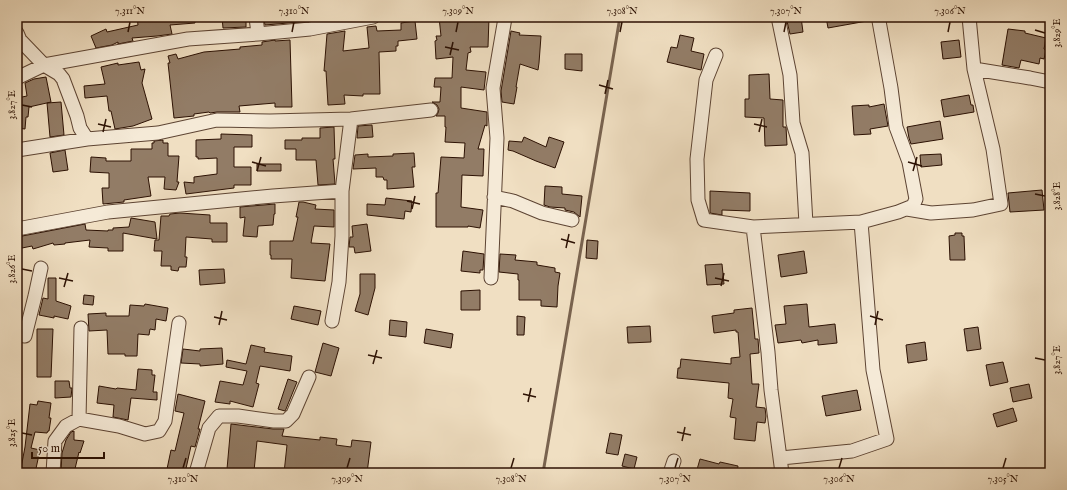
<svg xmlns="http://www.w3.org/2000/svg" width="1067" height="490" viewBox="0 0 1067 490" font-family="'IM FELL English',serif">
<rect width="100%" height="100%" fill="#f0dfc2"/>
<filter id="stains"><feTurbulence type="fractalNoise" baseFrequency=".005" numOctaves="4"/><feColorMatrix values="0 0 0 0 .2 0 0 0 0 .09 0 0 0 0 .02 0 0 0 .5 -.17"/></filter>
<radialGradient id="worn" r=".72"><stop offset=".6" stop-color="#630" stop-opacity="0"/><stop offset="1" stop-color="#630" stop-opacity=".3"/></radialGradient>
<g fill="none" stroke-linecap="round" stroke-linejoin="round">
<path stroke="#79634f" stroke-width="3" d="M543 473 620 17"/>
</g>
<path fill="#927c66" stroke="#2c1103" d="M137 17H156V19L166 17H195V23L170 25 172 34 157 36 132 38 133 41 118 44V42L112 45 96 48 91 36 106 29 107 32 138 25Z
M222 17H246V27L223 28Z
M288 17H311V21L265 25 264 20Z
M439 17H489L488 47H470L471 52 468 53 466 70 486 72 484 90 461 87V108L487 112V126L485 125 478 149H484L483 176 462 175 461 207 483 210 480 228 468 226V227H436V193H438L441 157 464 158 465 143 445 142 446 127H445V116H436L438 113 439 109 437 105 432 102H440L441 87H434L435 78H452L453 57 436 59 435 41 437 40 436 36H441Z
M786 17H801L803 32 790 34Z
M826 17H867V21L828 28Z
M415 21 417 39 398 41V46H396V51L379 52 380 94H363V96L344 95 345 104 328 105 326 71H324L327 34 345 31 343 51 369 48 367 27 376 26 377 31 401 30V23Z
M1008 29 1025 31V33L1046 38 1044 49 1046 50 1044 59 1040 58 1039 64 1021 60 1019 68 1002 65Z
M511 31 520 33 519 35 541 36 539 63 538 70 520 64 516 87H517L514 104 502 102 501 91Z
M680 35 694 38 691 51 704 54 701 70 667 62 671 47 677 48Z
M275 40V41L290 40 292 107H275V103L239 106 240 112H217L210 113 209 112 194 114V116L174 118 168 63H170L168 56 176 54 178 59 204 52 240 49V47L262 45V42Z
M959 40 961 57 943 59 941 42Z
M565 54H582V71L565 69Z
M139 62 141 70 145 69 142 83 152 119 133 126 115 129 111 111H109L107 96 85 98 84 86 105 84 101 67 118 63V65Z
M769 74 770 99 783 100V127H786L787 145 765 146 764 118 745 117V99H749V75Z
M46 77 51 102 29 107 28 117H26L25 129 17 128V98L27 96 25 83 34 79Z
M969 95 971 105H973L974 112 944 117 941 100Z
M61 102 64 135 50 137 47 103Z
M884 104 888 126 870 129 871 134 854 135 852 106 869 105V107Z
M940 121 943 139 911 144 909 138 907 127Z
M372 125 373 137 357 138 358 126Z
M334 127 335 159H333L335 184 318 185 316 160H296V149H285V140H302V138H320V128Z
M221 134 252 135V147H234V167H251V185H234V188L186 194 184 182 194 183V177L217 174V158L198 159V157H196V140L221 139Z
M524 137 546 147 549 137 564 142 555 168 536 161 513 151 508 150 509 141 522 142Z
M163 140V143H168V156H179L177 182H179L176 190 164 189 165 177H148L151 196 124 200V202L103 204 102 188H109V173L90 172 91 157 106 158V161H131V149H152V143H154V141Z
M65 150 68 170 53 172 50 153Z
M414 153 415 167H412L414 187 387 189V180H384L383 177H376V168L353 169 355 155 368 154V157L393 156V154Z
M941 154 942 165 921 167 920 155Z
M257 164H281V171H257Z
M545 186 562 187V194L582 196 580 217 574 212 565 210V208L550 207 544 205Z
M1042 190 1044 210 1010 212 1008 193Z
M710 191 750 193V211L722 210V215L710 213Z
M386 198 412 201 411 212 405 211 404 219 367 215V204L385 205Z
M299 202H303L316 205 315 209 334 210V227L314 226 311 243 330 244 325 281 291 278 292 259H271V255H270V241H293L298 217H296Z
M275 204V214H274L273 225 258 226 257 237 243 236 245 217 240 218V207Z
M180 213 210 215V223H227V242H212V239L186 237 185 257H187L186 267H179L178 271 171 270V266H161L162 251H154L155 240H159L161 216H169L170 214Z
M131 218 155 222 157 239 123 233V251H108V248L89 247 90 240 65 243V244L54 245 53 243 33 249 32 246 17 249V237L85 224 86 230 108 231V230H113V228L129 227Z
M367 224 371 251 355 253 354 247H349L350 237H353L352 226Z
M955 233H962V236H964L965 260H950L949 236 955 235Z
M587 240 598 241 597 259 586 258Z
M463 251 484 254 483 270H480V273L461 271Z
M804 251 807 273 781 277 778 255Z
M500 254 516 255 515 260 537 262V265L555 268V272L560 273 558 286 557 307 541 306V300H519V280H518V274L499 272Z
M722 264 724 284 707 285 705 265Z
M224 269 225 283 200 285 199 270Z
M360 274H375V288L368 315 355 311 360 294Z
M48 278H56V301L71 306 68 319 54 316V318L39 315 43 298 48 299Z
M480 290V310H461V291Z
M84 295 94 296 93 305 83 304Z
M145 304 168 308 166 321 156 319 155 330 150 329 149 335 138 334 137 356H125V354H108L107 330 89 331 88 314 106 313V316H129L130 305 144 306Z
M807 304 809 327 835 324 837 343 818 345V340L802 343 801 340 778 343 775 325 786 324 784 306Z
M294 306 321 311 318 325 291 319Z
M752 308 755 339H758L759 353 750 354 752 384H759L756 407 765 408 766 416 765 423 757 422 755 441 734 439 736 418 730 417 733 399 728 398 729 383 677 378 678 368H680L681 359 731 364V358L740 357 738 332H736V330L714 333 712 316 734 313V310Z
M517 316 525 317 524 335H517Z
M390 320 407 322 406 337 389 335Z
M650 326 651 342 628 343 627 327Z
M978 327 981 349 967 351 964 329Z
M37 329H53L51 377H37Z
M426 329 453 334 451 348 424 343Z
M925 342 927 360 908 363 906 345Z
M323 343 339 348 331 376 315 372Z
M251 345 265 348 264 352 292 356 290 371 260 366 256 383 259 384 253 407 230 401V404L215 402 220 381 243 385 247 371 226 367 227 360 246 364Z
M222 348 223 364 200 366V364L181 363 183 349 200 351V349Z
M1003 362 1008 382 990 386 986 365Z
M138 369 152 370V375H155L153 392H157V400L131 398 128 420 113 417 114 405 97 403 99 386 116 389 117 388 136 390Z
M288 379 297 382 286 409 285 411 278 409Z
M55 381H69L70 388H72L71 397 55 398Z
M1029 384 1032 398 1013 402 1010 388Z
M857 390 861 410 826 416 822 396Z
M178 394 205 401 198 429H200L195 447 191 446 185 473 167 469 171 450 175 451 184 413 175 411Z
M38 401 51 403 49 418H51L49 431H48L47 433 35 432 31 448 40 450 35 473H20L25 447 30 404 37 405Z
M1013 408 1017 421 997 427 993 414Z
M231 424 273 429H284L282 436 320 440V437L337 439 336 445 351 447 352 440 371 442 367 473H284L287 445 257 441 254 471 227 469Z
M74 431V440L84 441 80 453 79 452 74 473H71L61 471 62 453 66 440 71 432Z
M610 433 622 435 618 455 606 453Z
M625 454 637 457 634 469 622 466Z
M700 459 719 464 720 462 738 466 737 473H696Z"/>
<g fill="none" stroke-linecap="round" stroke-linejoin="round">
<defs>
<path id="minor" d="M256 17 258 34
M778 17 790 75 793 123 802 153 806 224
M969 17 974 69 1030 78 1050 82
M17 33 20 40 44 65 59 74 63 79 77 116 80 128 87 139 158 133 217 120 270 121 351 119 431 110
M716 55 706 80 697 159 698 200 704 220 753 227 861 222 898 212 913 206 916 199 909 162 896 127 891 88 879 21
M17 78 44 65 188 39 258 34 310 29 373 17
M17 150 87 139
M494 197 513 201 542 213 572 220
M907 209 931 213 973 210 1001 204 993 149 974 69
M753 227 768 352 771 390 782 473
M17 229 108 212 273 196 342 191
M491 278 497 138 493 88 505 18 504 17
M332 321 339 282 342 236V191L351 119
M17 335 25 336 35 296 41 268
M79 419 81 328
M781 458 852 451 887 439 873 370 861 222
M53 473 55 441 66 426 79 419 119 426 145 434 159 431 165 421 179 323
M196 473 209 428 219 416H238L274 421H286L293 414 309 377
M670 473 674 461"/>
</defs>
<use href="#minor" stroke="#5d4433" stroke-width="15"/>
<use href="#minor" stroke="#f5ead7" stroke-width="13"/>
</g>
<path fill="none" stroke="#2c1103" stroke-width="1.5" d="M1035 30 1045 33M128 32 130 22M292 32 294 22M456 32 458 22M620 32 622 22M784 32 786 22M948 32 950 22M445 47 459 50M450 55 453 42M599 85 613 89M605 94 608 80M22 105 32 107M98 124 111 127M754 124 767 127M103 132 106 119M759 132 762 119M252 162 266 166M908 162 922 166M257 171 261 157M913 171 917 157M1035 194 1045 196M407 201 420 204M412 209 415 196M561 239 575 243M566 248 569 234M22 269 32 271M59 278 73 281M715 278 729 281M721 286 724 273M64 287 68 273M870 316 883 320M214 317 227 320M219 325 222 311M875 325 878 311M368 355 382 358M1035 358 1045 360M373 364 377 350M523 394 536 397M528 402 531 388M677 432 691 435M22 433 32 435M682 441 685 427M183 468 186 458M347 468 350 458M511 468 514 458M675 468 678 458M839 468 842 458M1003 468 1006 458"/>
<rect width="1067" height="490" fill="none" stroke="#f0dfc2" stroke-width="44"/>
<path d="M32 452v6h72v-6" fill="none" stroke="#2c1103" stroke-width="2"/>
<text x="38" y="452" font-size="12" fill="#2c1103" stroke="#f5ead7" stroke-width="3" paint-order="stroke">50 m</text>
<rect x="22" y="22" width="1023" height="446" fill="none" stroke="#2c1103" stroke-width="1.5"/>
<g font-size="10" text-anchor="middle" fill="#2c1103">
<text x="130" y="14">7.311°N</text>
<text x="294" y="14">7.310°N</text>
<text x="458" y="14">7.309°N</text>
<text x="622" y="14">7.308°N</text>
<text x="786" y="14">7.307°N</text>
<text x="950" y="14">7.306°N</text>
<text transform="translate(1056 33) rotate(-90)" y="4">3.829°E</text>
<text transform="translate(11 105) rotate(-90)" y="4">3.827°E</text>
<text transform="translate(1056 196) rotate(-90)" y="4">3.828°E</text>
<text transform="translate(11 269) rotate(-90)" y="4">3.826°E</text>
<text transform="translate(1056 360) rotate(-90)" y="4">3.827°E</text>
<text transform="translate(11 433) rotate(-90)" y="4">3.825°E</text>
<text x="183" y="482">7.310°N</text>
<text x="347" y="482">7.309°N</text>
<text x="511" y="482">7.308°N</text>
<text x="675" y="482">7.307°N</text>
<text x="839" y="482">7.306°N</text>
<text x="1003" y="482">7.305°N</text>
</g>
<rect width="100%" height="100%" filter="url(#stains)"/>
<rect width="100%" height="100%" fill="url(#worn)"/>
</svg>
